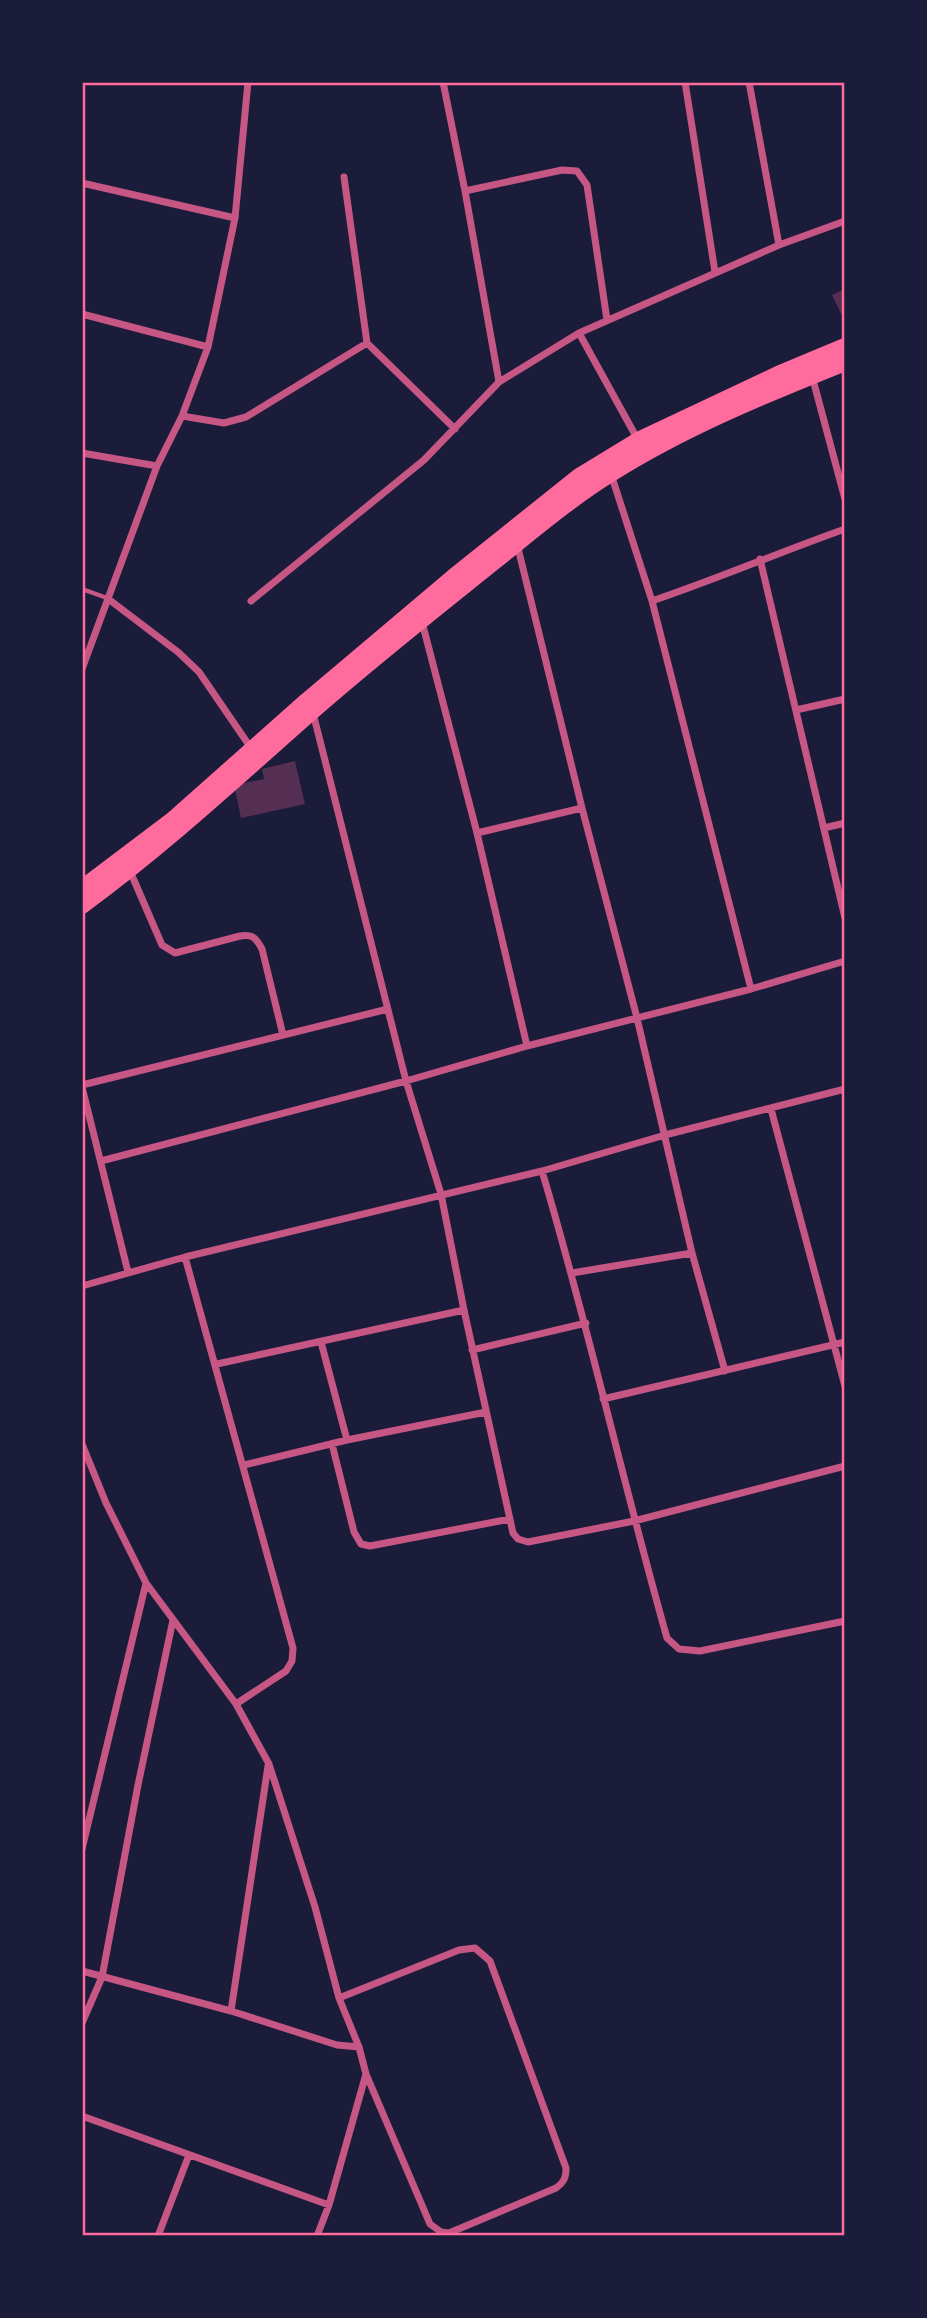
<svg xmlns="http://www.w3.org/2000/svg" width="927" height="2318" viewBox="0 0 927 2318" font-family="Mulish,sans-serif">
<rect width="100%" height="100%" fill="#1b1b3a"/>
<path fill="#542f53" d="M845 289V322L832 295Z
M295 761 305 804 241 818 234 785 264 779 262 769Z"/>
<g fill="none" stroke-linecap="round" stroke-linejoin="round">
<path stroke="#c65784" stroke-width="4.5" d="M82 589 107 598"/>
<path stroke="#c65784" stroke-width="7" d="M443 82 465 191 499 382
M685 82 715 272
M749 82 779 245
M344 177 367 343
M82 183 235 218
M465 191 562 170 577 171 587 185 607 320
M82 314 208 347
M812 376 845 499
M182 416 224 423 246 417 367 343 455 429
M638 440 579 333 779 245 845 221
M82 453 157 466
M611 474 652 601 751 989
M517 544 582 808 637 1018 692 1253 725 1371
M760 559 845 918
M107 598 178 652 199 672 253 751
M251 601 424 460 499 382 579 333
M652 601C717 579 780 552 845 529
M422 622 477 833 527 1046
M82 669 157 466 182 416 208 347 235 218 248 82
M796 710 845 699
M313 713 406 1081 441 1194 464 1310 513 1533 518 1539 528 1542 634 1521 845 1466
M824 828 845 823
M477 833 582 808
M130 871 162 945 175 953 240 936C253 934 256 938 262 949L283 1035
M82 1085 388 1009
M82 1087 128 1272
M771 1109 845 1386
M101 1161 406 1081 527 1046 751 989 845 961
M542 1171C588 1325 623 1483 667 1638L679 1649 700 1651 845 1621
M185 1257 293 1648 292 1661 286 1671 236 1704
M572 1273 692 1253
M82 1286 185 1257 542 1171 665 1135 845 1089
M321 1342 347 1440
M472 1350 586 1323
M217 1364 464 1310
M603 1399 845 1342
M82 1444 106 1503 146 1583 236 1704 269 1764 315 1907 339 1998 359 2047 366 2074 430 2224 441 2232 449 2233 556 2188C564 2182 566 2178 566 2168L490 1961 475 1948 459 1950 339 1998
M332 1444 354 1532 361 1544 370 1546 510 1519
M244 1465 347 1440 486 1412
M82 1849 146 1583
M82 1971 231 2011 337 2045 359 2047
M231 2011 268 1766
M82 2023 102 1977 138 1785 173 1620
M82 2116 329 2205
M158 2236 189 2155
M317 2236 329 2205 366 2074"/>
<path stroke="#ff6b9d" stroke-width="16" d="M82 888 172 820 306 701 454 576 579 476 638 440 778 374 845 346
M82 906C164 846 237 778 313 711 371 660 432 612 493 563 531 533 569 500 611 474 684 428 765 395 845 363"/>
</g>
<rect width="927" height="2318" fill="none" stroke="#1b1b3a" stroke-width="168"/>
<rect x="84" y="84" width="759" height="2150" fill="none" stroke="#ff6b9d" stroke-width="2.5"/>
</svg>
